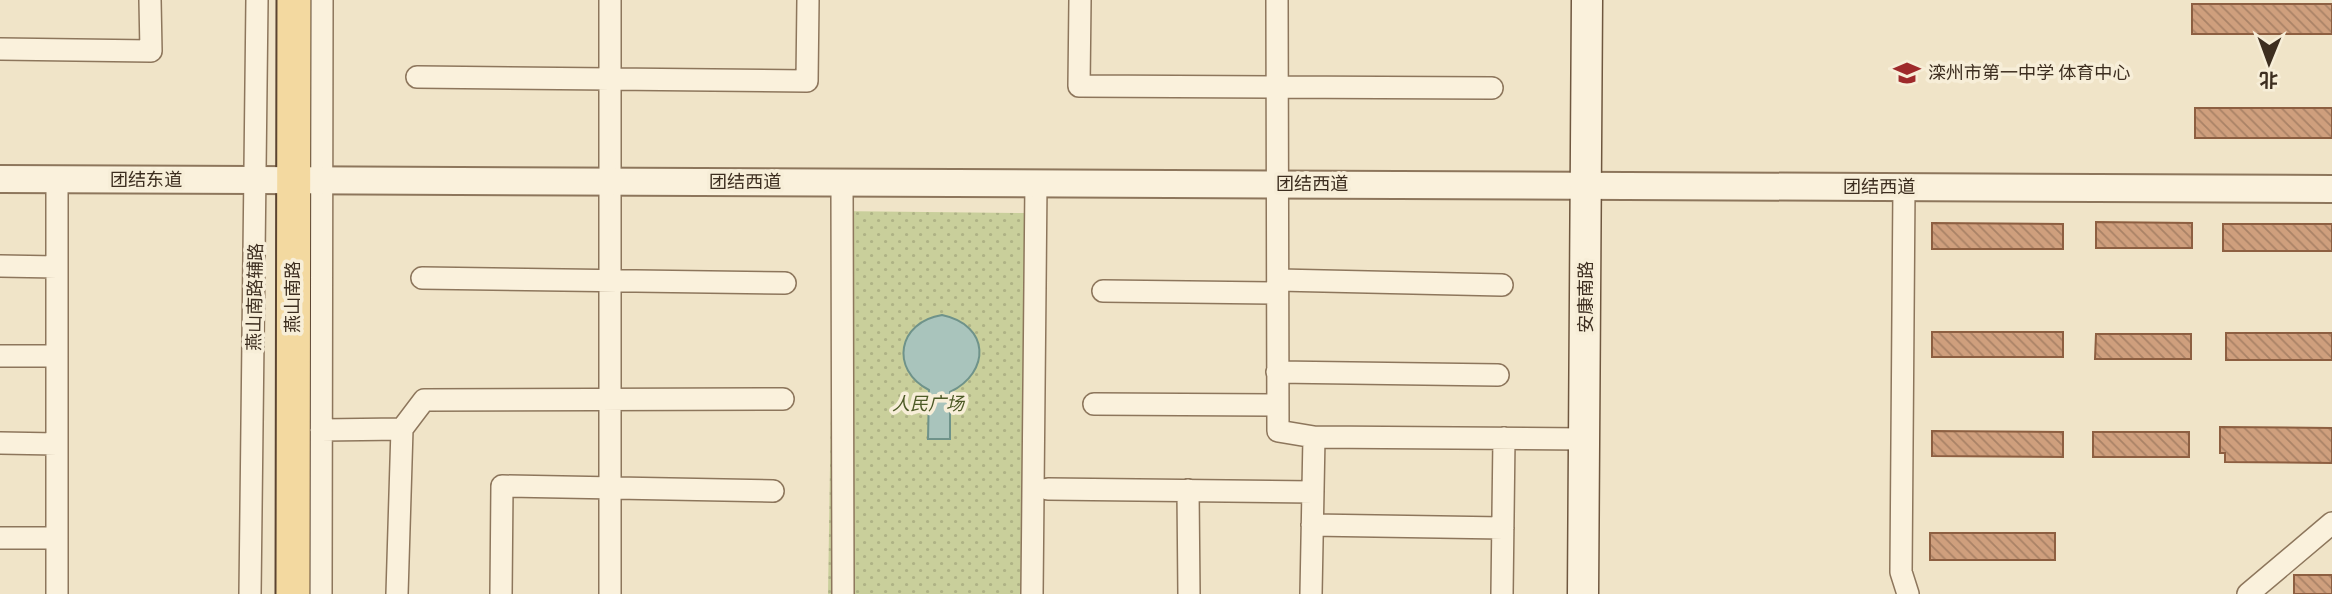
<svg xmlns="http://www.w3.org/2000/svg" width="2332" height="594" viewBox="0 0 2332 594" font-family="'PT Serif','Noto Sans SC',serif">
<defs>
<pattern id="green-dots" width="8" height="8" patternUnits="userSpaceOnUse" patternTransform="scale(1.75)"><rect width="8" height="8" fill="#c9cf9b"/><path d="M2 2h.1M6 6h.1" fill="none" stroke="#aeb285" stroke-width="1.8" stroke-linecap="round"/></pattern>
<pattern id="building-back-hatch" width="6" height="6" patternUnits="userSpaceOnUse" patternTransform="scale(1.75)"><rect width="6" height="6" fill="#cf9f7d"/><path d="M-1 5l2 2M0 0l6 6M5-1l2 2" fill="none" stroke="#a98266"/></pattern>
</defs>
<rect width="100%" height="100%" fill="#f0e4c8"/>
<path fill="url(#green-dots)" d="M834 211 1025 213 1024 594H828Z"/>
<path fill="#a9c4bc" stroke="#6f938a" stroke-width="2" d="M942 315C990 325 991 372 950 392V439H928L929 390C889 369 898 322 942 315Z"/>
<path fill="url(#building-back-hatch)" stroke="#8d5f41" stroke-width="2" d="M2192 4H2332V34H2192Z
M2195 108H2332V138H2195Z
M2096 222 2192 223V248H2096Z
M1932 223 2063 224V249H1932Z
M2223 224H2332V251H2223Z
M1932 332H2063V357H1932Z
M2226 333H2332V360H2226Z
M2096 334H2191V359H2095Z
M2220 427 2332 428V463L2225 462V453H2220Z
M1932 431 2063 432V457L1932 456Z
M2093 432H2189V457H2093Z
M1930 533H2055V560H1930Z
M2294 575H2332V594H2294Z"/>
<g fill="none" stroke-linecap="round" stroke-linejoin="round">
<defs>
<path id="minor" d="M610 0V594
M1080 0 1079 86 1492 88
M1277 0 1278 431 1314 437 1585 439
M0 49 151 51 150 0
M417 77 807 81 808 0
M57 179V594
M842 183 843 594
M1904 187 1901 572 1908 594
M0 266 57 267
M422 278 785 283
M1279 280 1502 285
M1103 291 1277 293
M0 356H57
M1277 372 1498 375
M1094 404 1277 405
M321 430 402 429 424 400 783 399
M0 443 57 444
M1048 489 1313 492
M1188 490 1189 594
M1312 525 1503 528
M0 538H57
M250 594 257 0
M321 594 322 0
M397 594 402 429
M501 594 502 486 773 491
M1032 594 1036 183
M1311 594 1314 437
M1502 594 1504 438
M2248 594 2332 523"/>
<path id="tertiary" d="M0 179 2332 189"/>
<path id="secondary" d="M1583 594 1587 0"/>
<path id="primary" d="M293 594 294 0"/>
</defs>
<use href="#minor" stroke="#8d765c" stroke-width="24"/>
<use href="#tertiary" stroke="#8d765c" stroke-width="30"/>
<use href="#secondary" stroke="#6f573f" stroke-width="33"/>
<use href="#primary" stroke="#5b4430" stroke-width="37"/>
<use href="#minor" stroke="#faf1dc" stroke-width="21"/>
<use href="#tertiary" stroke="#faf1dc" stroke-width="26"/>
<use href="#secondary" stroke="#faf1dc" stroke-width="30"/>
<use href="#primary" stroke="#f3d9a0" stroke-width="33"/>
</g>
<defs>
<symbol id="school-bare" viewBox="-9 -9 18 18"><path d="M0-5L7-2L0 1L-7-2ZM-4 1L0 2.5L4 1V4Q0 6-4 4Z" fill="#9e2a2b" stroke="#f7eed8" stroke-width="2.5" paint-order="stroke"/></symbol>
</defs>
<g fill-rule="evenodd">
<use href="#school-bare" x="1888" y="54" width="38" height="38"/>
</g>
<g text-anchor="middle" stroke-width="7" stroke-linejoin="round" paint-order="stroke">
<g font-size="18" fill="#3d2e20" stroke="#f7eed8" text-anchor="start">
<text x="1928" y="79">滦州市第一中学 体育中心</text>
</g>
<g font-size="18" fill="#3d2e20" stroke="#f7eed8">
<text x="146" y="186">团结东道</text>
<text x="745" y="188">团结西道</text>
<text x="1312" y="190">团结西道</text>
<text x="1879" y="193">团结西道</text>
<text transform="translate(255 297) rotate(-89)" y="6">燕山南路辅路</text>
<text transform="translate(293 297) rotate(-90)" y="6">燕山南路</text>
<text transform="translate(1586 297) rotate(-90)" y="6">安康南路</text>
</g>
<g font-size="18" font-style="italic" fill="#4d5a26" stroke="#f7eed8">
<text x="928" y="410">人民广场</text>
</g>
</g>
<g transform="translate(2269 63) rotate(181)" stroke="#f7eed8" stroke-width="5" paint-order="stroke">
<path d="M0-5L12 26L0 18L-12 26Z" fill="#3d2e20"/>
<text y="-10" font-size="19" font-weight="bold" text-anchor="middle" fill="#3d2e20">北</text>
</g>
</svg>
